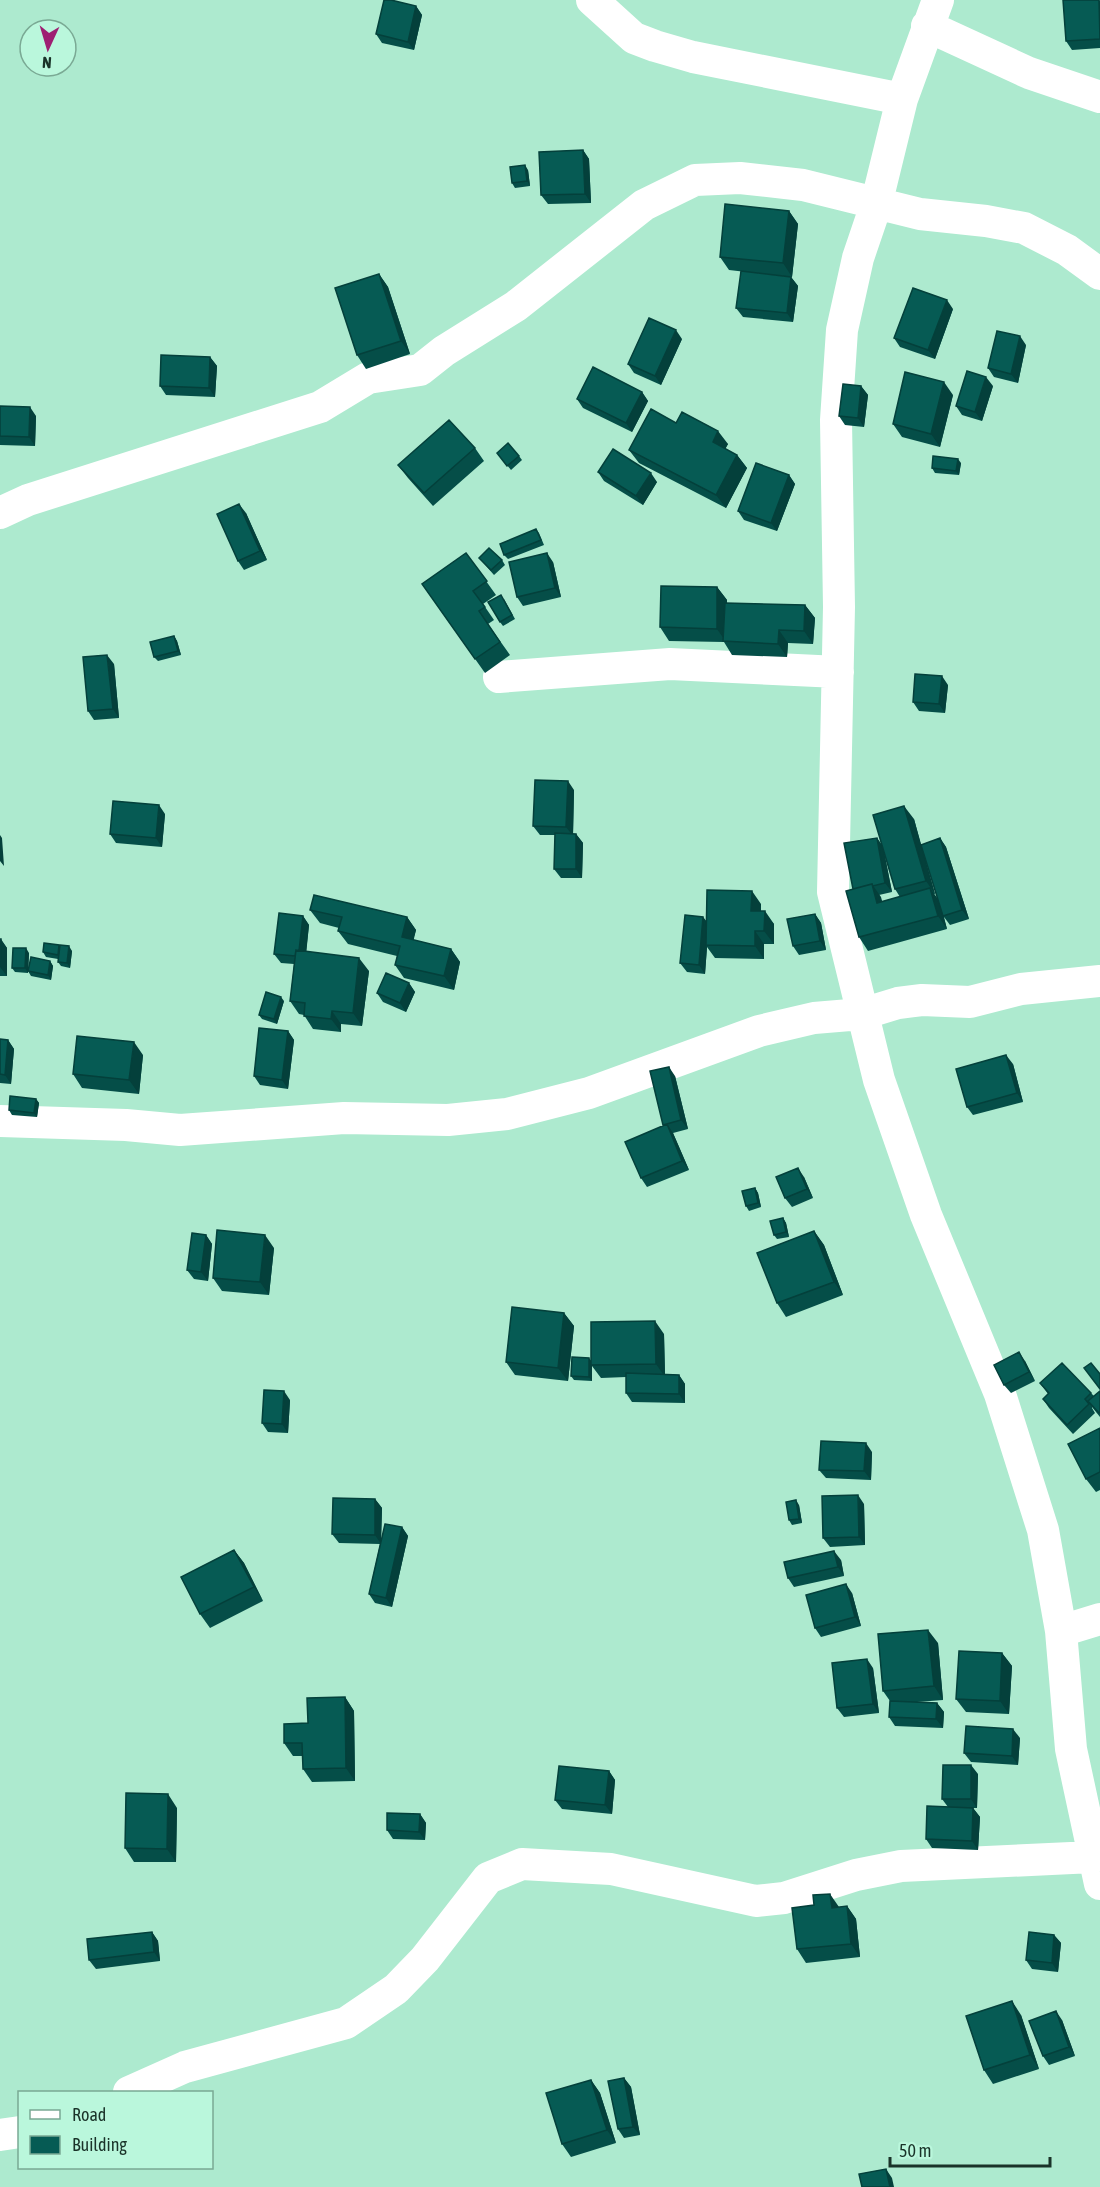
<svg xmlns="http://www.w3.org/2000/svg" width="1100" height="2187" viewBox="0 0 1100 2187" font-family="'Asap Condensed',sans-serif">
<rect width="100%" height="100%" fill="#adeacf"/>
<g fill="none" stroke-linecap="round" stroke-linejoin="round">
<path stroke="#fff" stroke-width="32" d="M592 0 634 38 655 46 693 57 902 99
M938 0 902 99 876 205 858 258 842 330 836 420 839 607 833 892 879 1080 926 1215 1000 1394 1043 1530 1061 1631 1071 1749 1100 1884
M927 26 1029 73 1100 97
M0 513 28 500 320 407 368 378 420 370 444 351 516 306 644 205 695 180 740 178 803 185 920 214 986 221 1024 228 1067 250 1100 274
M499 677 670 664 838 672
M0 1121 126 1125 180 1130 344 1118 448 1120 507 1114 589 1093 759 1031 814 1018 862 1014 898 1003 922 1000 970 1002 1021 989 1100 981
M1061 1631 1100 1619
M129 2092 185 2067 346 2023 396 1989 425 1959 488 1878 522 1864 611 1869 756 1901 784 1898 856 1875 901 1866 1093 1857
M0 2135 20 2132"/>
</g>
<path fill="#054e48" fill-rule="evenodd" d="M1100 0V48L1072 50 1066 41Z
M416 6 422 15 414 50 382 43 376 34Z
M583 150 589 159 591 203 548 204 541 195Z
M528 170 530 186 515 188 512 183Z
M789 211 798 224 792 277 729 270 720 257Z
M379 274 388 287 410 354 366 369 357 355Z
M791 277 798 286 793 322 743 317 736 308Z
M953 309 935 359 900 347 894 338Z
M682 339 661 385 634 373 628 364Z
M1026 345 1018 383 994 377 988 368Z
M210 357 217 366 215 397 166 395 160 386Z
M861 386 868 395 864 427 845 425 839 416Z
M993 386 982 421 962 415 956 406Z
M642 392 648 401 632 432 583 408 577 399Z
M953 395 940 447 902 437 893 424Z
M0 406 36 416 35 446 0 445Z
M676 423 728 444 725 449 737 455 747 468 726 508 639 463 629 450Z
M475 448 484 461 433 506 408 478 398 465Z
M497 453 519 456 522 460 511 470Z
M961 463 959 475 935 473 932 468Z
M598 472 657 482 643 505 604 481Z
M789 475 795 484 777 531 744 520 738 511Z
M246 513 267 560 244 570 238 561Z
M536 529 539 533 544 545 508 559 504 555Z
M466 553 496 595 483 604 494 620 488 624 510 655 485 673 422 584Z
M479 558 502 560 505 565 494 575Z
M553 562 561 597 523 606 517 597Z
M717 587 727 600V603L805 605 815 618 813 644 788 643 787 657 732 655 724 642 669 641 660 627Z
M504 599 515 619 503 626 500 622Z
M174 636 177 641 181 655 158 661 154 657Z
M114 664 119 718 94 720 88 711Z
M948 685 945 713 919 711 913 702Z
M574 790 573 834H576L583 843 582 878H561L554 869 555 835H540L533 826Z
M165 814 162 847 116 843 110 834Z
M914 819 921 845 940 838 946 847 969 919 950 925 944 917 947 929 868 951 859 937 853 889 877 838 882 845ZM884 851 895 889 900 897 882 902 879 895 892 892ZM923 851 938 899 934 894H935Z
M761 904V911L774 924V944H764V959L715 958 707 947 705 974 687 972 680 963 703 917 706 921Z
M310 910 407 917 416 930 413 940 451 949 460 962 454 990 404 978 395 965 397 956 348 944 338 931 339 928 320 923Z
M815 914 821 923 826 950 799 955 793 946Z
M303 916 309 925 306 952 369 971 362 1026 341 1024V1032L313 1029 304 1015 299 1014 290 1001 294 964 281 963 274 954Z
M0 939 7 948V976H0Z
M59 945 60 947 72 951 70 968 61 966 58 962V959L46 957 43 952Z
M29 953 28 973 15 972 12 968Z
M50 961 53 966 51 980 31 976 28 971Z
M409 983 415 992 406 1012 383 1002 377 993Z
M284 1001 277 1024 262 1019 259 1015Z
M288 1031 294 1040 288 1089 260 1085 254 1076Z
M0 1039 8 1040 14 1049 11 1084 0 1083Z
M143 1055 139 1094 82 1088 73 1074Z
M1013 1064 1023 1102 973 1115 967 1107Z
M675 1076 688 1129 673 1133 689 1170 647 1187 641 1178 664 1126 663 1125Z
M36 1099 39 1103 37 1117 12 1115 9 1110Z
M804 1177 813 1198 792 1207 785 1198Z
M755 1188 758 1193 761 1207 749 1211 746 1206Z
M783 1218 786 1223 789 1237 777 1239 774 1235Z
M814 1231 824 1245 843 1295 786 1317 777 1303Z
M206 1235 212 1244 208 1281 194 1279 187 1270Z
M274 1248 269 1295 222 1291 213 1278Z
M564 1313 574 1326 568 1381 515 1375 506 1362Z
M664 1334 665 1374 679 1375 685 1384V1403L632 1402 626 1393V1377L601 1378 592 1366V1381L574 1380 571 1376 591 1360Z
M1025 1361 1035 1381 1011 1393 1004 1385Z
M1040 1383 1091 1393 1094 1396 1100 1391V1417L1092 1407V1408L1095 1413 1073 1434 1049 1408 1043 1399 1048 1394Z
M290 1400 288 1433 268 1432 262 1423Z
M1100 1428V1490L1096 1492 1086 1479Z
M872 1452 871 1480 826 1478 819 1470Z
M375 1499 382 1508 381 1539 402 1527 408 1536 392 1607 375 1603 369 1594 380 1544 339 1543 332 1534Z
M864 1504 865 1545 830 1547 823 1538Z
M799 1505 802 1523 792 1525 789 1520Z
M234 1550 244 1563 263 1601 210 1628 200 1614Z
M841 1560 844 1576 794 1587 788 1578Z
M852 1593 861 1626 821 1637 815 1628Z
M938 1643 943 1700 917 1702 937 1703 944 1712 943 1728 895 1726 889 1717 890 1701 883 1691Z
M1002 1653 1012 1666 1009 1714 966 1712 956 1699Z
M873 1668 879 1713 844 1717 837 1708Z
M345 1697 354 1711 355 1781 312 1782 303 1769V1756H293L284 1743 308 1723Z
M1020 1738 1018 1765 971 1762 964 1753Z
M609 1771 615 1780 612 1814 562 1809 555 1800Z
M978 1774 977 1808H965H973L980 1817 978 1850 932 1848 926 1839 948 1807 942 1799Z
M177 1808 176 1862H134L125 1848Z
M420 1814 426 1823 425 1840 393 1839 387 1830Z
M847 1906 856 1919 860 1957 806 1963 797 1949 839 1907Z
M152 1932 158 1941 160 1961 96 1969 89 1960Z
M1054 1935 1061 1943 1058 1972 1032 1969 1026 1960Z
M1021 2015 1039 2069 993 2084 984 2070Z
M1062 2020 1075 2056 1049 2065 1043 2056Z
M624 2078 631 2087 640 2135 624 2138 618 2129Z
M591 2080 600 2093 616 2143 571 2157 562 2144Z"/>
<path fill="#04403b" d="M416 6 422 15 414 50 408 42Z
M583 150 589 159 591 203 585 194Z
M525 165 528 170 530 186 527 181Z
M789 211 798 224 792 277 783 263Z
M379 274 388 287 410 354 401 341Z
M791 277 798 286 793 322 787 313Z
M947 300 953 309 935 359 928 350Z
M676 330 682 339 661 385 655 376Z
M1020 336 1026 345 1018 383 1011 374Z
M210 357 217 366 215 397 209 388Z
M986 377 993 386 982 421 975 412Z
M944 382 953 395 940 447 931 434Z
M861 386 868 395 864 427 858 418Z
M642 392 648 401 632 432 626 423Z
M30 407 36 416 35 446 29 437Z
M718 431 728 444 722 455 713 442Z
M737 455 747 468 726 508 716 495Z
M958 459 961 463 959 475 956 471Z
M651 473 657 482 643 505 636 496Z
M789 475 795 484 777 531 771 523Z
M239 504 246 513 267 560 260 551Z
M547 553 553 562 561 597 555 588Z
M717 587 727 600 726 642 717 629Z
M805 605 815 618 813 644 804 631Z
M779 630 788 643 787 657 778 644Z
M174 636 177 641 181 655 178 651Z
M107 655 114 664 119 718 113 709Z
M942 676 948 685 945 713 939 704Z
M568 781 574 790 573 836 566 827Z
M159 805 165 814 162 847 156 838Z
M904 806 914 819 935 894 926 881Z
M576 834 583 843 582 878 576 869Z
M0 835 2 838 4 866 0 861Z
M877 838 883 847 892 892 885 883Z
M940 838 946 847 969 919 962 910Z
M872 884 881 897 886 916 877 903Z
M930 888 939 901 947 929 938 916Z
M752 891 761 904 760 924 751 911Z
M765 911 774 924V944L764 931Z
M815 914 821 923 826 950 820 941Z
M303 916 309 925 305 965 298 957Z
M407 917 416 930 411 951 402 937Z
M703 917 710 926 706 945 707 947 705 974 699 965Z
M755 931 764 944V959L755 946Z
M1 939 7 948V976L0 967Z
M69 946 72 951 70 968 67 963Z
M26 948 29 953 28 973 25 968Z
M451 949 460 962 454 990 444 976Z
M359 958 369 971 362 1026 353 1013Z
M50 961 53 966 51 980 48 975Z
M409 983 415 992 406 1012 400 1003Z
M281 997 284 1001 277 1024 274 1019Z
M332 1011 341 1024V1032L331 1019Z
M288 1031 294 1040 288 1089 282 1080Z
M8 1040 14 1049 11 1084 5 1075Z
M134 1042 143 1055 139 1094 129 1080Z
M1006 1055 1013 1064 1023 1102 1017 1093Z
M669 1067 675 1076 688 1129 681 1120Z
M36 1099 39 1103 37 1117 34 1113Z
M667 1124 673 1133 689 1170 682 1161Z
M798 1168 804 1177 813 1198 807 1189Z
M755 1188 758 1193 761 1207 758 1203Z
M783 1218 786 1223 789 1237 786 1232Z
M814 1231 824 1245 843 1295 834 1282Z
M206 1235 212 1244 208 1281 201 1272Z
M265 1235 274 1248 269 1295 260 1282Z
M564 1313 574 1326 568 1381 558 1368Z
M655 1321 664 1334 665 1377 656 1364Z
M1019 1352 1025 1361 1035 1381 1029 1372Z
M589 1358 592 1362 591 1365 592 1366V1381L589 1377Z
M679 1375 685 1384V1403L679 1394Z
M284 1391 290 1400 288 1433 282 1424Z
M866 1443 872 1452 871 1480 864 1471Z
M858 1495 864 1504 865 1545 859 1537Z
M375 1499 382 1508 381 1544 375 1535Z
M796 1500 799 1505 802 1523 799 1519Z
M402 1527 408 1536 392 1607 386 1598Z
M234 1550 244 1563 263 1601 254 1587Z
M834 1551 841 1560 844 1576 838 1567Z
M846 1584 852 1593 861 1626 855 1617Z
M928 1630 938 1643 943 1700 934 1686Z
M1002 1653 1012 1666 1009 1714 1000 1701Z
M867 1659 873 1668 879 1713 873 1704Z
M345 1697 354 1711 355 1781 346 1768Z
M937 1703 944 1712 943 1728 936 1719Z
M1013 1729 1020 1738 1018 1765 1012 1756Z
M971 1765 978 1774 977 1808 971 1799Z
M609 1771 615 1780 612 1814 605 1805Z
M168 1794 177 1808 176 1862 167 1849Z
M973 1808 980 1817 978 1850 972 1841Z
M420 1814 426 1823 425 1840 419 1832Z
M830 1894 839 1907 832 1908Z
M847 1906 856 1919 860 1957 851 1944Z
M152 1932 158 1941 160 1961 154 1952Z
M1054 1935 1061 1943 1058 1972 1052 1963Z
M1012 2001 1021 2015 1039 2069 1030 2055Z
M1056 2011 1062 2020 1075 2056 1069 2047Z
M624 2078 631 2087 640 2135 633 2127Z
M591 2080 600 2093 616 2143 607 2130Z
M886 2169 892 2178 894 2187H890Z"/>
<path fill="#065b54" stroke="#04403b" stroke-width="1.5" d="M384 0H391L416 6 408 42 376 34Z
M1063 0H1099L1100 39 1066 41Z
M583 150 585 194 541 195 539 152Z
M525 165 527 181 512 183 510 167Z
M725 204 789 211 783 263 720 257Z
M741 271 791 277 787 313 736 308Z
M379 274 401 341 357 355 335 288Z
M913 288 947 300 928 350 894 338Z
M649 318 676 330 655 376 628 364Z
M997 331 1020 336 1011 374 988 368Z
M161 355 210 357 209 388 160 386Z
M593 367 642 392 626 423 577 399Z
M967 371 986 377 975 412 956 406Z
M905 372 944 382 931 434 893 424Z
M843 384 861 386 858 418 839 416Z
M0 406 30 407 29 437 0 436Z
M651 409 676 423 682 412 718 431 713 442 737 455 716 495 629 450Z
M449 420 475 448 424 493 398 465Z
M508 443 519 456 507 466 497 453Z
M613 449 651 473 636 496 598 472Z
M933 456 958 459 956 471 932 468Z
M756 463 789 475 771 523 738 511Z
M239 504 260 551 238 561 217 514Z
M536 529 541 540 504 555 500 544Z
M489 548 502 560 491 570 479 558Z
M466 553 487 581 473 591 485 607 479 611 500 642 475 659 422 584Z
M547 553 555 588 517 597 509 562Z
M661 586 717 587V629L660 627Z
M501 595 512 615 500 622 488 602Z
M725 603 805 605 804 631 779 630 778 644 723 641Z
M174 636 178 651 154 657 150 642Z
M107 655 113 709 88 711 83 657Z
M915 674 942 676 939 704 913 702Z
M535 780 568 781 566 827 533 826Z
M113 801 159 805 156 838 110 834Z
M904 806 926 881 895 889 873 815Z
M555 833 576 834V869H554Z
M877 838 885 883 873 886 872 884 853 889 844 843Z
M940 838 962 910 943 916 921 845Z
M872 884 877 903 930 888 938 916 859 937 846 891Z
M707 890 752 891 751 911H765L764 931H755V946L706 945Z
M314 895 407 917 402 937 451 949 444 976 395 965 400 946 338 931 342 917 310 910Z
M279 913 303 916 299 951 296 950 295 956 274 954Z
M815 914 820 941 793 946 787 919Z
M685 915 703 917 699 965 680 963Z
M0 939H1L0 967Z
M44 943 59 945 58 955 43 952Z
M60 945 69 946 67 963 58 962Z
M13 948H26L25 968H12Z
M296 950 359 958 353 1013 332 1011 331 1019 304 1016 305 1003 290 1001Z
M31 957 50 961 48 975 28 971Z
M386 973 409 983 400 1003 377 993Z
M266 992 281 997 274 1019 259 1015Z
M259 1028 288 1031 282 1080 254 1076Z
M77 1036 134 1042 129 1080 73 1074Z
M0 1039 8 1040 5 1075 0 1074Z
M1006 1055 1017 1093 967 1107 956 1069Z
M669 1067 681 1120 663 1125 650 1071Z
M10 1096 36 1099 34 1113 9 1110Z
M667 1124 682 1161 641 1178 625 1142Z
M798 1168 807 1189 785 1198 776 1177Z
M755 1188 758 1203 746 1206 742 1191Z
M783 1218 786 1232 774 1235 770 1221Z
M217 1230 265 1235 260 1282 213 1278Z
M814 1231 834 1282 777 1303 757 1253Z
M192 1233 206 1235 201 1272 187 1270Z
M512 1307 564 1313 558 1368 506 1362Z
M655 1321 656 1364 591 1365V1322Z
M1019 1352 1029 1372 1004 1385 994 1365Z
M572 1357 589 1358V1377L571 1376Z
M1062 1363 1091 1393 1085 1399 1089 1404 1067 1425 1043 1399 1049 1393 1040 1383Z
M1091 1363 1100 1374V1389L1084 1368Z
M626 1373 679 1375V1394L626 1393Z
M264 1390 284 1391 282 1424 262 1423Z
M1100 1391V1412L1099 1413 1088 1401Z
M1100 1428V1472L1086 1479 1068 1444Z
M821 1441 866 1443 864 1471 819 1470Z
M858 1495 859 1537 823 1538 822 1496Z
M333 1498 375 1499V1535L332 1534Z
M796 1500 799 1519 789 1520 786 1502Z
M385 1524 402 1527 386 1598 369 1594Z
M234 1550 254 1587 200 1614 181 1577Z
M834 1551 838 1567 788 1578 784 1562Z
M846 1584 855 1617 815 1628 806 1595Z
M928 1630 934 1686 883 1691 878 1634Z
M959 1651 1002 1653 1000 1701 956 1699Z
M867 1659 873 1704 837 1708 832 1663Z
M345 1697 346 1768 303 1769 302 1743H284V1724L308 1723 307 1698Z
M890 1701 937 1703 936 1719 889 1717Z
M966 1726 1013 1729 1012 1756 964 1753Z
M943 1765H971V1799H942Z
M559 1766 609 1771 605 1805 555 1800Z
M126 1793 168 1794 167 1849 125 1848Z
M927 1806 973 1808 972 1841 926 1839Z
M387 1813 420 1814 419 1832 387 1830Z
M830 1894 832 1908 847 1906 851 1944 797 1949 792 1908 814 1905 813 1895Z
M152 1932 154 1952 89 1960 87 1939Z
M1029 1932 1054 1935 1052 1963 1026 1960Z
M1012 2001 1030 2055 984 2070 966 2016Z
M1056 2011 1069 2047 1043 2056 1029 2021Z
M624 2078 633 2127 618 2129 608 2081Z
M591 2080 607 2130 562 2144 546 2093Z
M886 2169 890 2187H862L859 2174Z"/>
<rect x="18" y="2091" width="195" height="78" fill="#baf7dc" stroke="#7aa994" stroke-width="1.5"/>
<rect x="30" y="2110" width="30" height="9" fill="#ffffff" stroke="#7aa994" stroke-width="1.5"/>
<text x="72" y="2121" font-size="18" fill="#1a3329">Road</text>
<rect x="30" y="2136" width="30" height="18" fill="#065b54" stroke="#7aa994" stroke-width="1.5"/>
<text x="72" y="2151" font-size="18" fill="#1a3329">Building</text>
<g transform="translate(48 48) rotate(184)"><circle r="28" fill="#baf7dc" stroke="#7aa994" stroke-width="1.5"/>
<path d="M0-4.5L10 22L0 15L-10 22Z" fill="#9e1f72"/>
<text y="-9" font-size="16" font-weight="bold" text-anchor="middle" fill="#1a3329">N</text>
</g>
<path d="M890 2157v9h160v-9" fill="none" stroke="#1a3329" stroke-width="3"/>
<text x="899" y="2157" font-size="18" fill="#1a3329" stroke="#baf7dc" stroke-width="4.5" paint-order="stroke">50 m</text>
</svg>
